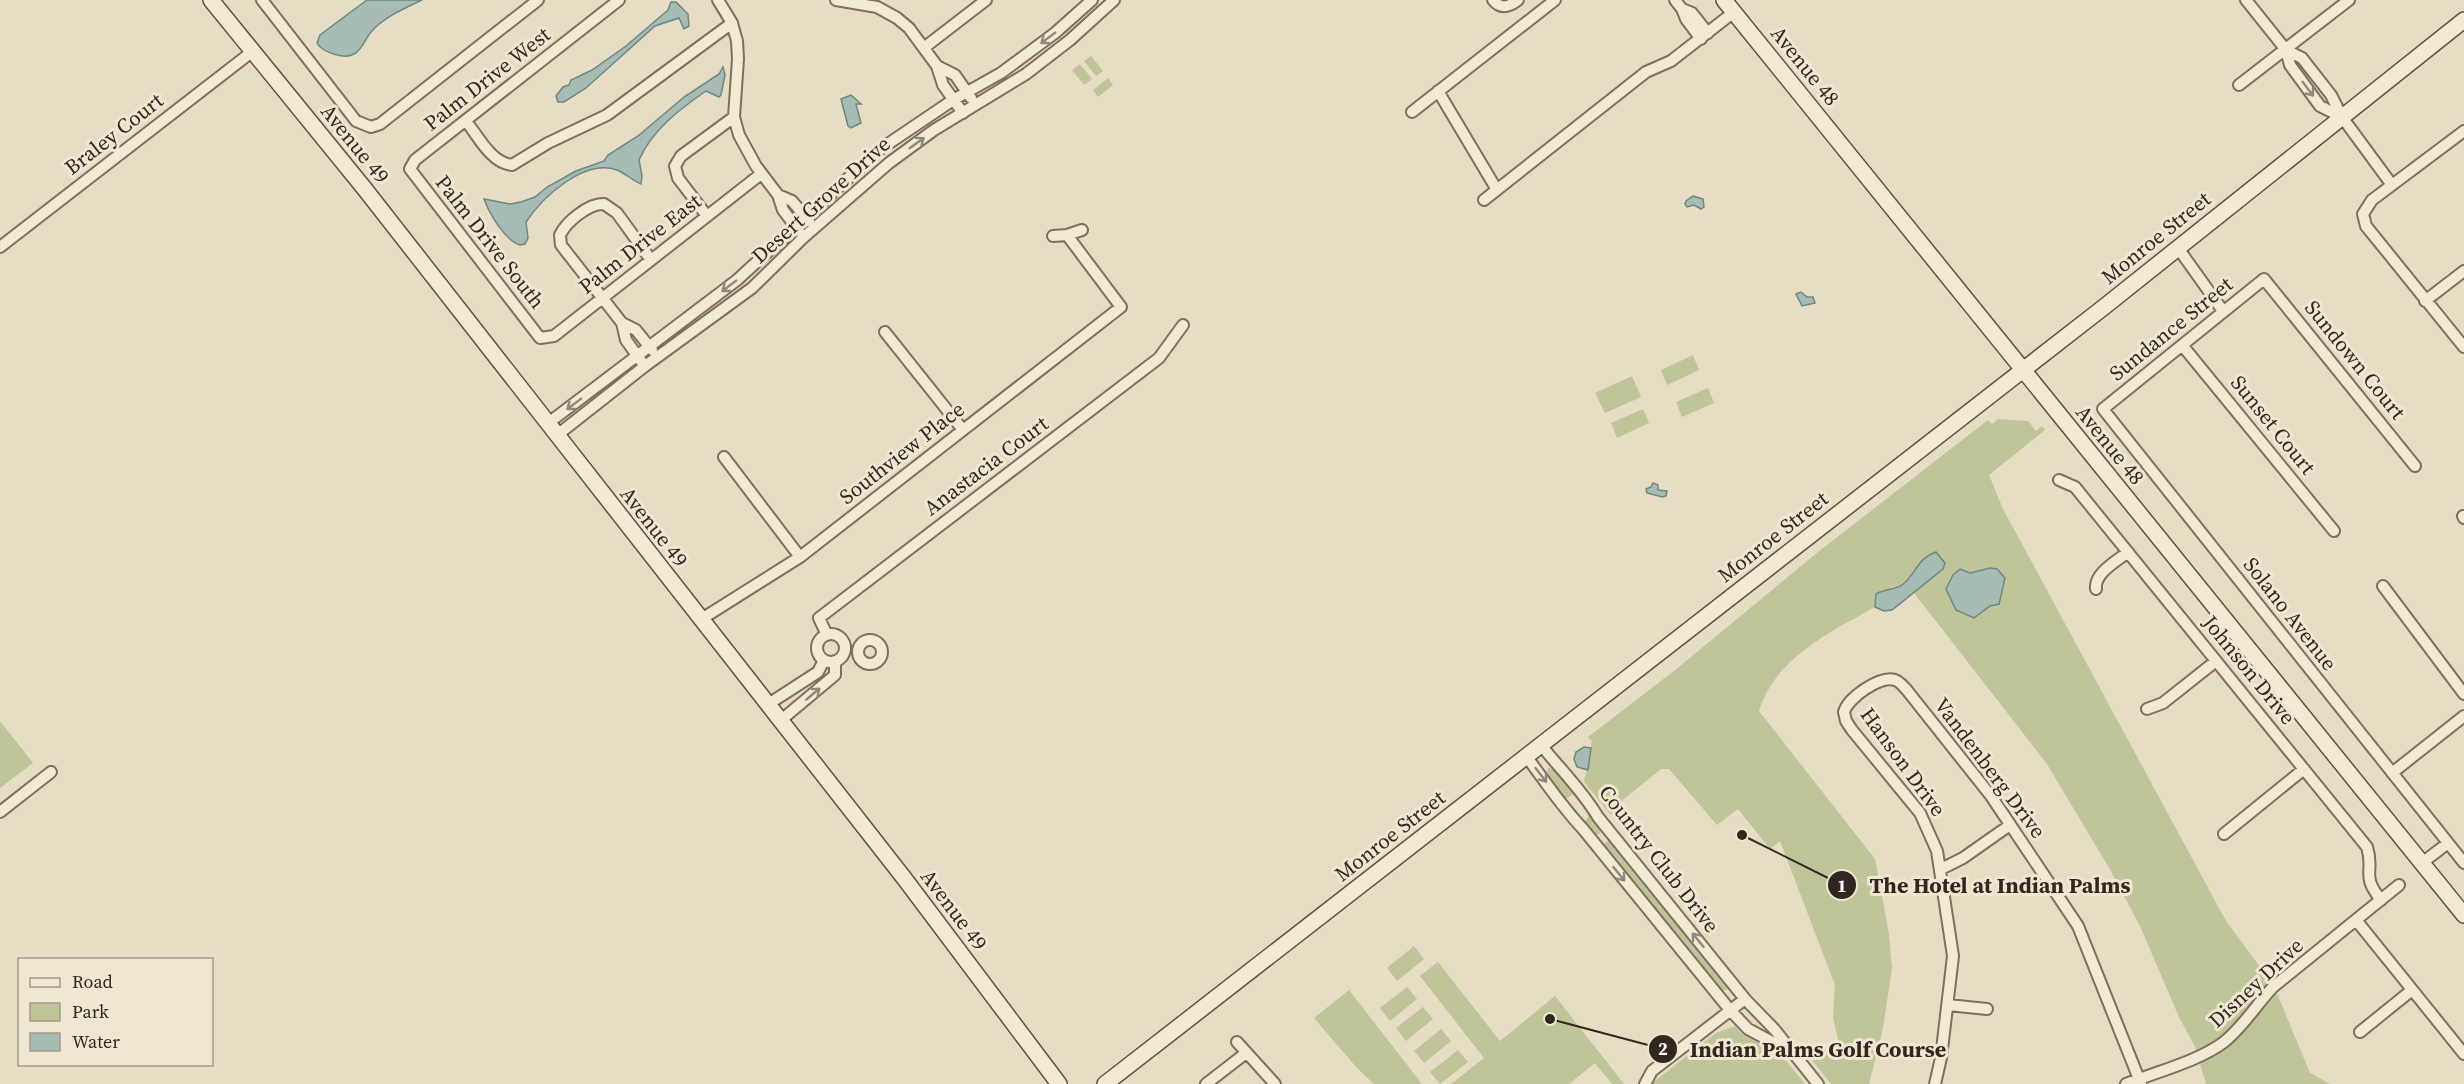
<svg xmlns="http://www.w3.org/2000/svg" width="2464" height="1084" viewBox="0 0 2464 1084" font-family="'Source Serif 4',serif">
<rect width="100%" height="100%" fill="#e7dcc4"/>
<path fill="#bfc499" d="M1091 56 1103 71 1096 76 1084 61Z
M1080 64 1092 79 1084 85 1072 70Z
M1108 78 1113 85 1098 97 1093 90Z
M1693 355 1699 370 1667 385 1661 370Z
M1632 376 1641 397 1605 413 1595 393Z
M1708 388 1714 403 1682 417 1676 402Z
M1643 409 1649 423 1617 438 1611 423Z
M1998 419 2028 421 2036 431 2042 426 2045 430 1989 475 2003 509 2226 921 2269 979 2278 996 2310 1073 2330 1084H2206L2195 1047 2179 1017 2140 926 2108 866 2047 764 1914 593C1900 604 1893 615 1875 607 1829 633 1776 657 1759 711L1875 859 1889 934 1892 968 1883 1028 1869 1084H1831L1812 1060 1838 1039 1833 1017 1835 985 1780 841 1770 849 1738 809 1717 825 1669 769H1661L1614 807 1620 815 1610 814 1584 782 1592 741 1588 737 1674 671 1818 552 1988 420 1992 424Z
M0 721 33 763 0 788Z
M1548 768 1553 769 1573 794 1566 799 1547 774Z
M1590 815 1602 829 1600 834 1594 835 1584 822Z
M1609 840H1612L1728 984 1727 990 1720 991 1604 848V844Z
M1414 946 1424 959 1397 981 1387 968Z
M1438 962 1500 1041 1555 996 1624 1084H1612L1595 1063 1569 1084H1451L1484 1058 1420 976Z
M1407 987 1417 999 1390 1021 1380 1008Z
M1349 990 1422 1084H1374L1357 1068 1314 1018Z
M1423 1007 1433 1019 1406 1041 1396 1028Z
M1735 1026 1742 1034 1783 1057 1805 1084H1651L1716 1033Z
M1441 1029 1451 1041 1424 1063 1414 1051Z
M1458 1050 1468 1062 1440 1084 1430 1072Z"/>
<path fill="#a5bbb4" stroke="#6d8881" stroke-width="1.5" d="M367 0H422C405 8 384 17 371 32 365 39 362 50 354 54 344 60 322 52 317 43L320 35Z
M671 2H676L688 14 689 26 684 29 679 18 655 26 586 88 564 102H558L556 96 563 87 569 85 571 80 592 70 626 46 668 10Z
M723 67 725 75 721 95 719 97 706 91C680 109 652 130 639 160L642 176 641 184C633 181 625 173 617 170 584 158 542 198 526 222L528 238 525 244 520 245C505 240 490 215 484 199L510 204 521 202 535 197 547 187 576 171 604 161 608 155 638 136 684 97 719 74Z
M851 95 861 104H856L861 123 851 128 848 126 841 99Z
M1693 196 1703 199 1704 207 1701 209 1694 205 1687 207 1685 204 1686 201Z
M1801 292 1807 297H1813L1815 303 1802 306 1796 294Z
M1653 483 1658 485V490L1667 491 1666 496 1662 497 1647 493 1646 489 1651 487Z
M1936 552 1945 563 1943 569 1892 610 1884 611 1875 607 1876 594C1884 589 1895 590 1902 585 1917 574 1915 560 1936 552Z
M1990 568 1997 569 2005 578 1999 604 1990 606 1974 618 1956 610 1946 589 1953 575 1960 569 1970 573Z
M1584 747 1591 748 1588 770 1577 767 1574 759 1576 752Z"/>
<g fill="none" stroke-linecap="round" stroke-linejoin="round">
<defs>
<path id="street" d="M262 0 356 121 371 127 380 124 538 0
M619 0 415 160 410 169 540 338 554 336 761 174
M718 0 732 23 737 41 738 59 734 117 739 135 756 166 778 195 783 210 799 231
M836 0 877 7 897 18 909 28 937 66 943 85 963 113
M1493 0C1501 10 1509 7 1518 0
M1675 0 1682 9 1692 13 1708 33
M2246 0 2286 50 2290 65 2320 106 2342 117
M1682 9 1686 19 1701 39
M925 47 986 0
M2286 50 2302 58 2331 95 2342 117 2392 185
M937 66 955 75 971 98
M2239 85 2349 0
M1438 91 1497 190
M1412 112 1555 0
M466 121C478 136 491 163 512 165L548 143 607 115 732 23
M2464 131 2372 200 2363 214 2366 226 2464 347
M778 195 792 201 809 221
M1484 200 1646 72 1671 61 1734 12
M707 216 678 178 675 166 681 156 734 117
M1053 236 1067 235 1082 230
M0 247 253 51
M2178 248 2223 311
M2425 301 2464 271
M622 323 636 330 652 350
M885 332 963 430
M2182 345 2334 531
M641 361 626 340 622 323 561 245 560 235C566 222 589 203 604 204L617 213 651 260
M547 424 737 280 879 150 953 100 1001 73 1055 33 1092 0
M556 436 645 366 752 288 804 237 889 163 934 130 1026 74 1070 40 1114 0
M724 457 800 557
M2415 466 2264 279 2103 409 2464 863
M2059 480 2075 487 2367 847C2375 872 2360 874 2381 900
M2463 516 2464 518
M2383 586 2464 694
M2096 589C2094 573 2117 561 2128 552
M700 620 800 557 1121 307 1067 235
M817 648a14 14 0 1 1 28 0a14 14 0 1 1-28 0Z
M827 635 819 618 1159 358 1183 325
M858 652a12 12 0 1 1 24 0a12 12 0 1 1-24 0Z
M767 705 818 672 824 660
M2147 709 2163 703 2216 661
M780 721 835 675V661
M1541 745C1560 769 1582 790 1598 817L1745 999 1775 1030 1818 1084
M1526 756C1545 781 1561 806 1583 829L1730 1010 1748 1029 1789 1051
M2392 773 2464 716
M0 812 51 772
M2224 834 2304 769
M2422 863 2448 843
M1941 869 1963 858 2010 825
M2356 920 2464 1054
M1948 1005 1987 1009
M2360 1032 2412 990
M1237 1042 1275 1084
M1206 1084 1246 1053
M1645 1084 1652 1071 1745 999
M1935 1084 1941 1058 1953 956 1937 851 1920 813 1852 730 1846 721 1844 712C1848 698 1880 675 1895 680 1899 681 1903 686 1906 689L1991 796 2078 926 2141 1084
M2126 1084C2156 1072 2199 1061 2224 1042 2243 1027 2256 1005 2273 987L2399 885"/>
<path id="secondary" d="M211 0 364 188 904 878 1059 1084
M1724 0 2464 915
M1105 1084 2104 307 2464 20"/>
</defs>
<use href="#street" stroke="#7f6f5d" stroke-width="14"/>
<use href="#secondary" stroke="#615040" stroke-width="18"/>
<use href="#street" stroke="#f3ead5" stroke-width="10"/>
<use href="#secondary" stroke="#f3ead5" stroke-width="15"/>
</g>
<defs><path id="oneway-shaft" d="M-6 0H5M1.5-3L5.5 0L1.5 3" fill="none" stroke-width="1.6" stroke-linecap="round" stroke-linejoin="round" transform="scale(1.5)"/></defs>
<g stroke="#92887a">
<use href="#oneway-shaft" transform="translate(1048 38) rotate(143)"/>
<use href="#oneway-shaft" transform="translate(2308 89) rotate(53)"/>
<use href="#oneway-shaft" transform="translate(917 143) rotate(-36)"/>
<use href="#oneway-shaft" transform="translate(729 286) rotate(143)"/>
<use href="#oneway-shaft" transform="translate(574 404) rotate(143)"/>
<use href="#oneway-shaft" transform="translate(813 694) rotate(-40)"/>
<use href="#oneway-shaft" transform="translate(1541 775) rotate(52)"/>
<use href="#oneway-shaft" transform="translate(1619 874) rotate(51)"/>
<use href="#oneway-shaft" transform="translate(1698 940) rotate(-129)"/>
</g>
<g text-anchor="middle" stroke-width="6" stroke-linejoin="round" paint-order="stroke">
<g font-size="21" fill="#31271f" stroke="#f0e7d2">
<text transform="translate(1805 66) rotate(51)" y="7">Avenue 48</text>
<text transform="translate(487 79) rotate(-38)" y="7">Palm Drive West</text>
<text transform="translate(114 134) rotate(-38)" y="7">Braley Court</text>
<text transform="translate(355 144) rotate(51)" y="7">Avenue 49</text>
<text transform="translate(821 200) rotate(-42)" y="7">Desert Grove Drive</text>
<text transform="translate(2156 238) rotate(-39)" y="7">Monroe Street</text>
<text transform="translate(490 242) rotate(52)" y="7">Palm Drive South</text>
<text transform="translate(640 244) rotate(-38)" y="7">Palm Drive East</text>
<text transform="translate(2171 329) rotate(-39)" y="7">Sundance Street</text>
<text transform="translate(2355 360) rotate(51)" y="7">Sundown Court</text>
<text transform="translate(2273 425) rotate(51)" y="7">Sunset Court</text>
<text transform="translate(2110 445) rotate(51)" y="7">Avenue 48</text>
<text transform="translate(902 453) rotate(-38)" y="7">Southview Place</text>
<text transform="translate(986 466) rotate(-37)" y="7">Anastacia Court</text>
<text transform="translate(654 527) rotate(52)" y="7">Avenue 49</text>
<text transform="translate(1773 537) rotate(-38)" y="7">Monroe Street</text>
<text transform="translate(2290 614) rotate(52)" y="7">Solano Avenue</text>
<text transform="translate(2249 670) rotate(51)" y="7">Johnson Drive</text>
<text transform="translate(1903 762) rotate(54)" y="7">Hanson Drive</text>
<text transform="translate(1990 768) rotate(53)" y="7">Vandenberg Drive</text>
<text transform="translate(1390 836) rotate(-38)" y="7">Monroe Street</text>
<text transform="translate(1659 859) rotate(52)" y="7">Country Club Drive</text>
<text transform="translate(954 910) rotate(53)" y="7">Avenue 49</text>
<text transform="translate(2256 983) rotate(-43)" y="7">Disney Drive</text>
</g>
</g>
<path fill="none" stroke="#31271f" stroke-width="2" d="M1742 835L1842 885M1550 1019L1663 1049"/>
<g fill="#31271f" stroke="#f0e7d2" stroke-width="2">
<circle cx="1742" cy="835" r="6"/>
<circle cx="1550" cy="1019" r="6"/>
<circle cx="1842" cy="885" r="15"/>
<circle cx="1663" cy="1049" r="15"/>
</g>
<g font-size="18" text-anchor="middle" font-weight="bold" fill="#fff">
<text x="1842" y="892">1</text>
<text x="1663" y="1055">2</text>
</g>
<g font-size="22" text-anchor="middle" font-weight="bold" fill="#31271f" stroke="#f0e7d2" stroke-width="6" stroke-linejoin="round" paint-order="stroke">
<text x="2000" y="893">The Hotel at Indian Palms</text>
<text x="1818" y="1057">Indian Palms Golf Course</text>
</g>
<rect x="18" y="958" width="195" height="108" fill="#f0e7d2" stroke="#a49a8a" stroke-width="1.5"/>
<rect x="30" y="978" width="30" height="9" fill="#f3ead5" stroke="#a49a8a" stroke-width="1.5"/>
<text x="72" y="988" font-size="18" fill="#31271f">Road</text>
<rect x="30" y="1003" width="30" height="18" fill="#bfc499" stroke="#a49a8a" stroke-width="1.5"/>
<text x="72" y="1018" font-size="18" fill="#31271f">Park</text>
<rect x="30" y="1033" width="30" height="18" fill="#a5bbb4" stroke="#a49a8a" stroke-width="1.5"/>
<text x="72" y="1048" font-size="18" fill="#31271f">Water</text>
</svg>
